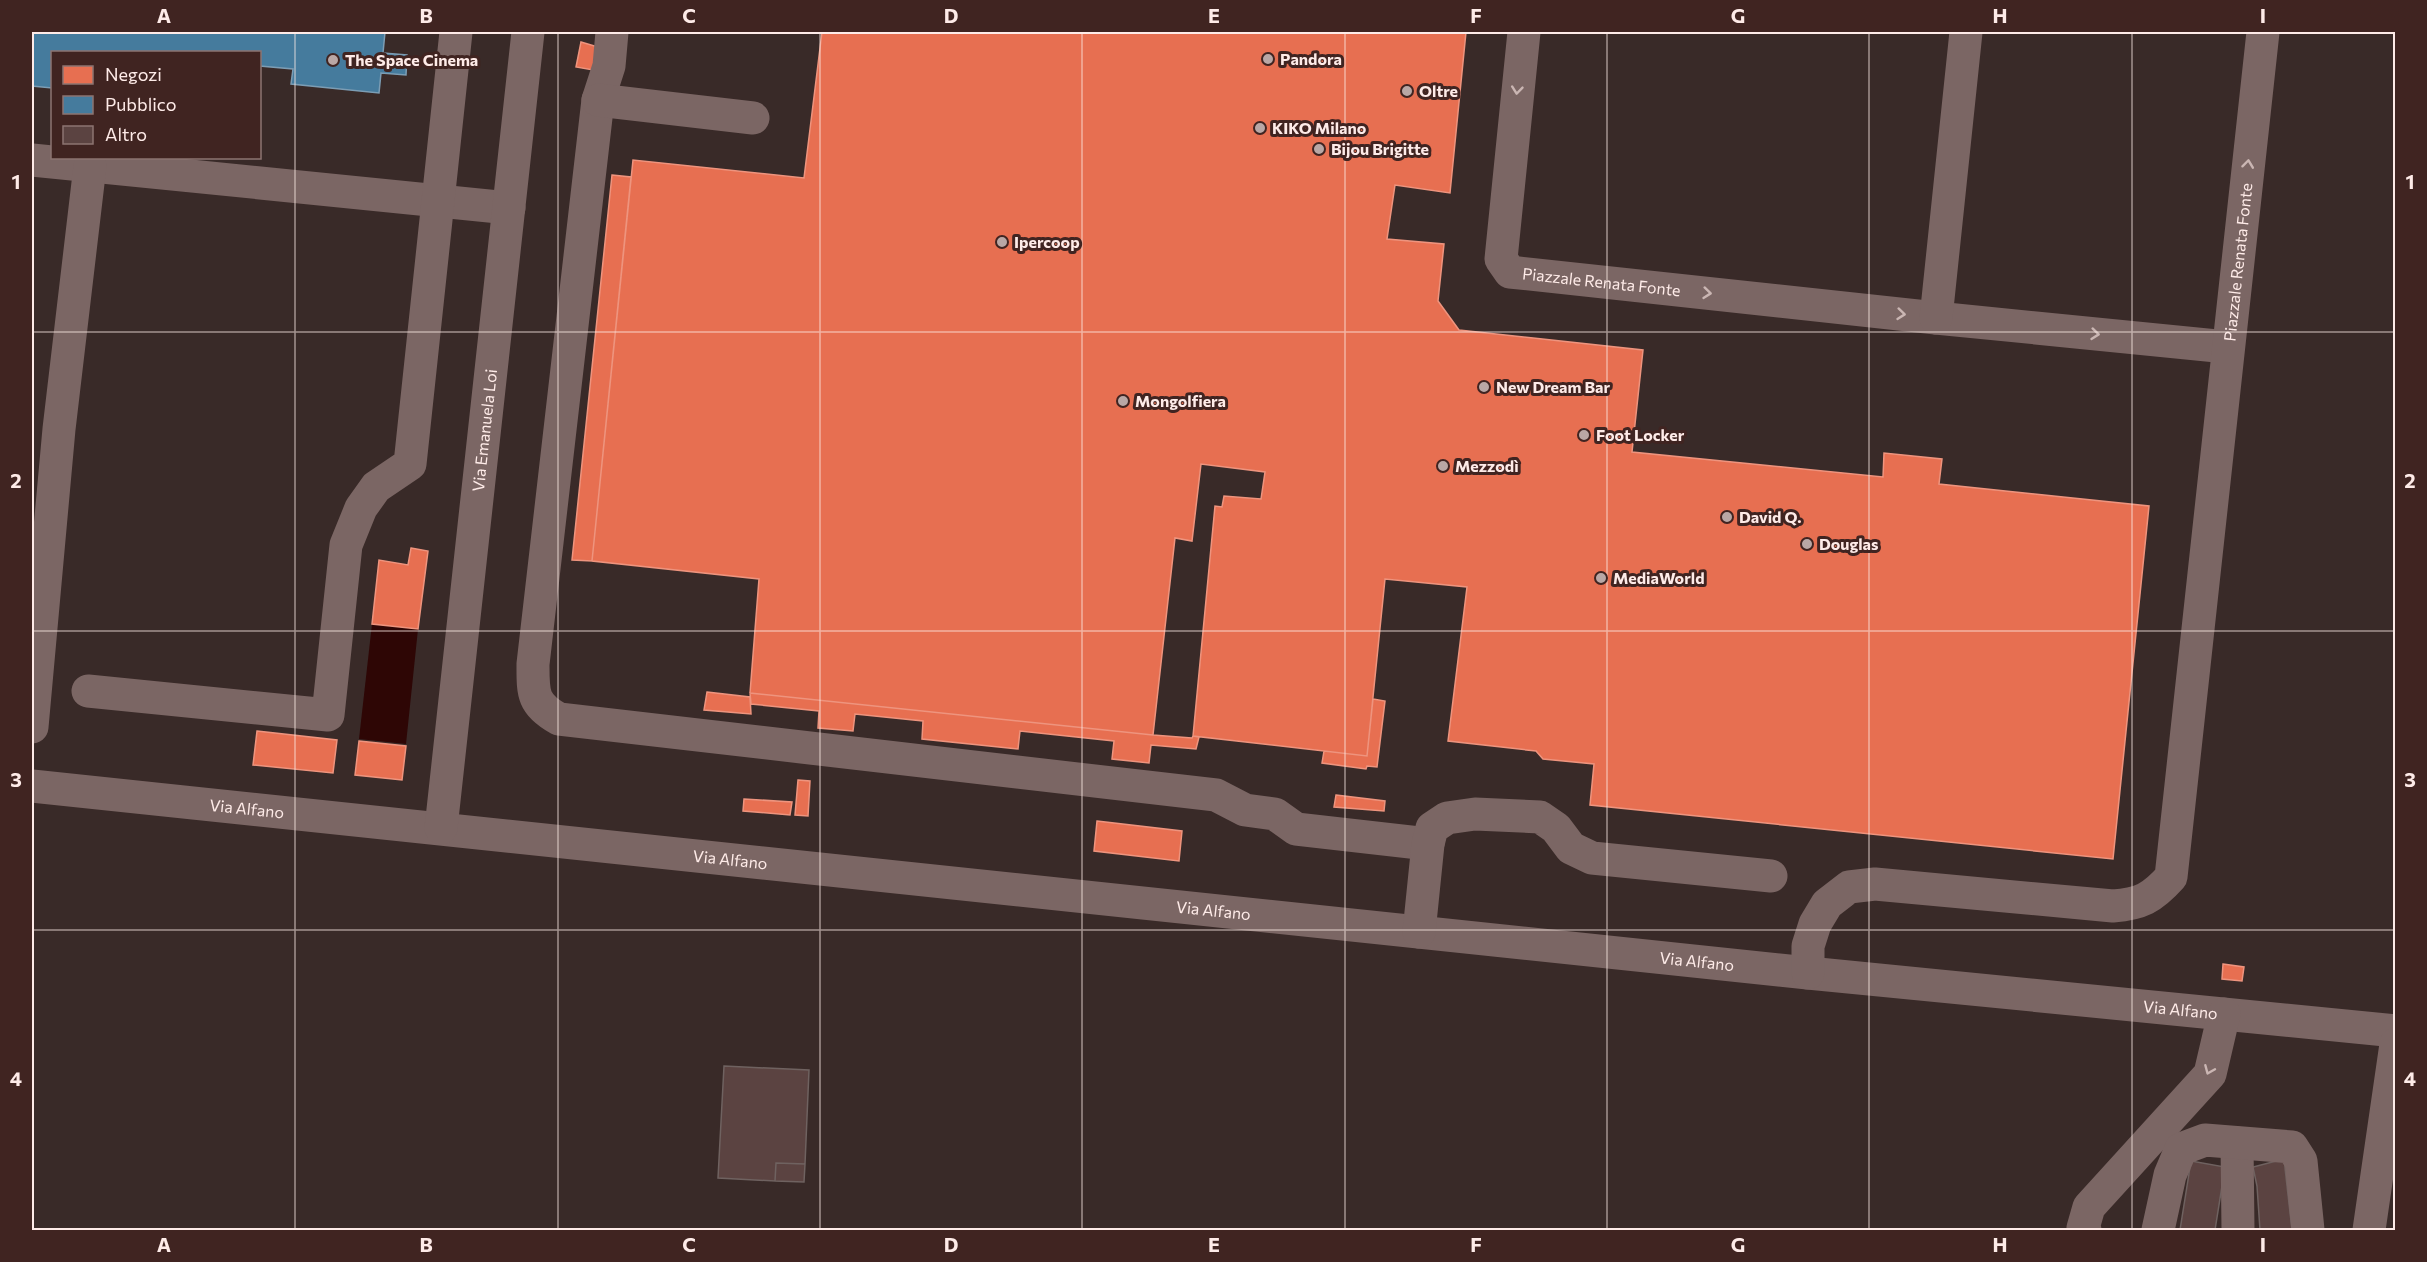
<svg xmlns="http://www.w3.org/2000/svg" width="2427" height="1262" viewBox="0 0 2427 1262" font-family="Commissioner,sans-serif">
<rect width="100%" height="100%" fill="#392a28"/>
<path fill="#2e0605" d="M372 624 418 629 406 744 359 739Z"/>
<path fill="#e76f51" stroke="#ee947e" stroke-width="1.5" d="M822 32H1466L1450 193 1395 185 1387 239 1444 244 1438 301 1459 330 1643 350 1632 452 1883 477 1884 453 1942 459 1939 484 2149 506 2113 859 1590 805 1594 764 1543 759 1536 751 1448 741 1467 587 1385 579 1367 756 1193 736 1215 506 1222 507 1224 496 1261 499 1265 472 1201 464 1192 541 1175 538 1153 735 750 693 759 579 592 561 633 160 804 178Z
M581 42 598 47 593 70 576 67Z
M612 175 631 177 592 561 572 560Z
M411 548 428 551 418 629 372 624 379 560 408 565Z
M707 692 750 697 751 714 704 710Z
M750 693 1153 735 1192 738 1193 736 1199 737 1196 749 1151 745 1149 763 1112 759 1114 741 1020 731 1018 749 922 739 923 721 855 714 853 731 818 728 819 711 751 704Z
M1373 699 1385 701 1377 767 1367 766 1366 769 1322 763 1324 751 1367 756Z
M257 731 337 740 333 773 253 765Z
M359 741 406 746 402 780 355 775Z
M798 780 810 781 808 816 795 815Z
M1336 795 1385 801 1384 811 1334 807Z
M744 799 792 802 790 815 743 811Z
M1097 821 1182 831 1179 861 1094 851Z
M2223 964 2244 967 2242 981 2222 979Z"/>
<path fill="#457b9d" stroke="#7c9db4" stroke-width="1.5" d="M32 32H385L383 53 407 55 406 75 381 73 379 93 291 84 293 69 260 66V52H52V88L32 86Z"/>
<path fill="#5b4341" stroke="#6f6260" stroke-width="1.5" d="M724 1066 809 1070 805 1164 776 1163 775 1181 718 1178Z
M2284 1159 2292 1230H2260L2257 1186 2253 1167Z
M2191 1161 2225 1167 2215 1230H2180Z
M776 1163 805 1164 804 1182 775 1181Z"/>
<g fill="none" stroke-linecap="round" stroke-linejoin="round">
<g stroke="#7b6664" stroke-width="33">
<path d="M612 32 609 66 598 100 533 664C533 693 532 704 559 719L1216 795 1245 810 1275 814 1296 829 1428 844"/>
<path id="s1" d="M1524 32 1501 259 1510 272 1936 318 2227 347"/>
<path d="M598 100 753 118"/>
<path d="M32 160 509 208"/>
<path d="M1936 318 1966 32"/>
<path d="M88 691 328 715 346 545 361 508 376 487 410 464 456 32"/>
<path d="M32 727 59 429 90 166"/>
<path id="s2" d="M32 786 1808 973 2396 1031"/>
<path id="s3" d="M441 828 528 32"/>
<path d="M1419 932 1428 844 1432 828 1447 818 1475 814 1540 817 1556 828 1571 848 1592 858 1771 876"/>
<path id="s4" d="M1808 973V946L1815 924 1827 904 1849 887 1875 884 2113 906C2141 904 2152 898 2171 877L2263 32"/>
<path d="M2237 1143 2238 1230"/>
<path d="M2085 1230 2083 1228 2089 1207 2210 1074 2224 1014"/>
<path d="M2158 1230 2170 1175 2181 1149 2205 1140 2292 1147 2301 1161 2308 1230"/>
<path d="M2369 1230 2396 1044"/>
</g>
</g>
<defs><path id="oneway-chevron" d="M-2-3.5L2.5 0L-2 3.5" fill="none" stroke-width="1.6" stroke-linecap="round" stroke-linejoin="round" transform="scale(1.5)"/></defs>
<g stroke="#cab6b3">
<use href="#oneway-chevron" transform="translate(1517 90) rotate(96)"/>
<use href="#oneway-chevron" transform="translate(2248 164) rotate(-83)"/>
<use href="#oneway-chevron" transform="translate(1707 293) rotate(6)"/>
<use href="#oneway-chevron" transform="translate(1901 314) rotate(6)"/>
<use href="#oneway-chevron" transform="translate(2095 334) rotate(6)"/>
<use href="#oneway-chevron" transform="translate(2209 1070) rotate(113)"/>
</g>
<path fill="none" stroke="#feebe8" stroke-width="1.5" stroke-opacity="0.55" d="M295 32V1230M558 32V1230M820 32V1230M1082 32V1230M1345 32V1230M1607 32V1230M1869 32V1230M2132 32V1230M32 332H2396M32 631H2396M32 930H2396"/>
<g fill="#b9a7a5" stroke="#402421" stroke-width="2">
<circle cx="1268" cy="59" r="6"/>
<circle cx="333" cy="60" r="6"/>
<circle cx="1407" cy="91" r="6"/>
<circle cx="1260" cy="128" r="6"/>
<circle cx="1319" cy="149" r="6"/>
<circle cx="1002" cy="242" r="6"/>
<circle cx="1484" cy="387" r="6"/>
<circle cx="1123" cy="401" r="6"/>
<circle cx="1584" cy="435" r="6"/>
<circle cx="1443" cy="466" r="6"/>
<circle cx="1727" cy="517" r="6"/>
<circle cx="1807" cy="544" r="6"/>
<circle cx="1601" cy="578" r="6"/>
</g>
<g text-anchor="middle" stroke-width="6" stroke-linejoin="round" paint-order="stroke">
<g font-size="16" font-weight="bold" fill="#feebe8" stroke="#402421" text-anchor="start">
<text x="1280" y="65">Pandora</text>
<text x="345" y="66">The Space Cinema</text>
<text x="1419" y="97">Oltre</text>
<text x="1272" y="134">KIKO Milano</text>
<text x="1331" y="155">Bijou Brigitte</text>
<text x="1014" y="248">Ipercoop</text>
<text x="1496" y="393">New Dream Bar</text>
<text x="1135" y="407">Mongolfiera</text>
<text x="1596" y="441">Foot Locker</text>
<text x="1455" y="472">Mezzodì</text>
<text x="1739" y="523">David Q.</text>
<text x="1819" y="550">Douglas</text>
<text x="1613" y="584">MediaWorld</text>
</g>
<g font-size="16" fill="#feebe8" stroke="#402421">
<text dy="6" stroke="none"><textPath href="#s4" startOffset="1052">Piazzale Renata Fonte</textPath></text>
<text dy="6" stroke="none"><textPath href="#s1" startOffset="336">Piazzale Renata Fonte</textPath></text>
<text dy="6" stroke="none"><textPath href="#s3" startOffset="400">Via Emanuela Loi</textPath></text>
<text dy="6" stroke="none"><textPath href="#s2" startOffset="216">Via Alfano</textPath></text>
<text dy="6" stroke="none"><textPath href="#s2" startOffset="702">Via Alfano</textPath></text>
<text dy="6" stroke="none"><textPath href="#s2" startOffset="1188">Via Alfano</textPath></text>
<text dy="6" stroke="none"><textPath href="#s2" startOffset="1674">Via Alfano</textPath></text>
<text dy="6" stroke="none"><textPath href="#s2" startOffset="2160">Via Alfano</textPath></text>
</g>
</g>
<rect width="2427" height="1262" fill="none" stroke="#402421" stroke-width="66"/>
<rect x="51" y="51" width="210" height="108" fill="#402421" stroke="#8c7471" stroke-width="1.5"/>
<rect x="63" y="66" width="30" height="18" fill="#e76f51" stroke="#8c7471" stroke-width="1.5"/>
<text x="105" y="81" font-size="18" fill="#feebe8">Negozi</text>
<rect x="63" y="96" width="30" height="18" fill="#457b9d" stroke="#8c7471" stroke-width="1.5"/>
<text x="105" y="111" font-size="18" fill="#feebe8">Pubblico</text>
<rect x="63" y="126" width="30" height="18" fill="#5b4341" stroke="#8c7471" stroke-width="1.5"/>
<text x="105" y="141" font-size="18" fill="#feebe8">Altro</text>
<rect x="33" y="33" width="2361" height="1196" fill="none" stroke="#feebe8" stroke-width="2"/>
<g font-size="20" text-anchor="middle" font-weight="bold" fill="#feebe8">
<text x="164" y="23">A</text>
<text x="426" y="23">B</text>
<text x="689" y="23">C</text>
<text x="951" y="23">D</text>
<text x="1214" y="23">E</text>
<text x="1476" y="23">F</text>
<text x="1738" y="23">G</text>
<text x="2000" y="23">H</text>
<text x="2263" y="23">I</text>
<text x="16" y="189">1</text>
<text x="2410" y="189">1</text>
<text x="16" y="488">2</text>
<text x="2410" y="488">2</text>
<text x="16" y="787">3</text>
<text x="2410" y="787">3</text>
<text x="16" y="1086">4</text>
<text x="2410" y="1086">4</text>
<text x="164" y="1252">A</text>
<text x="426" y="1252">B</text>
<text x="689" y="1252">C</text>
<text x="951" y="1252">D</text>
<text x="1214" y="1252">E</text>
<text x="1476" y="1252">F</text>
<text x="1738" y="1252">G</text>
<text x="2000" y="1252">H</text>
<text x="2263" y="1252">I</text>
</g>
</svg>
